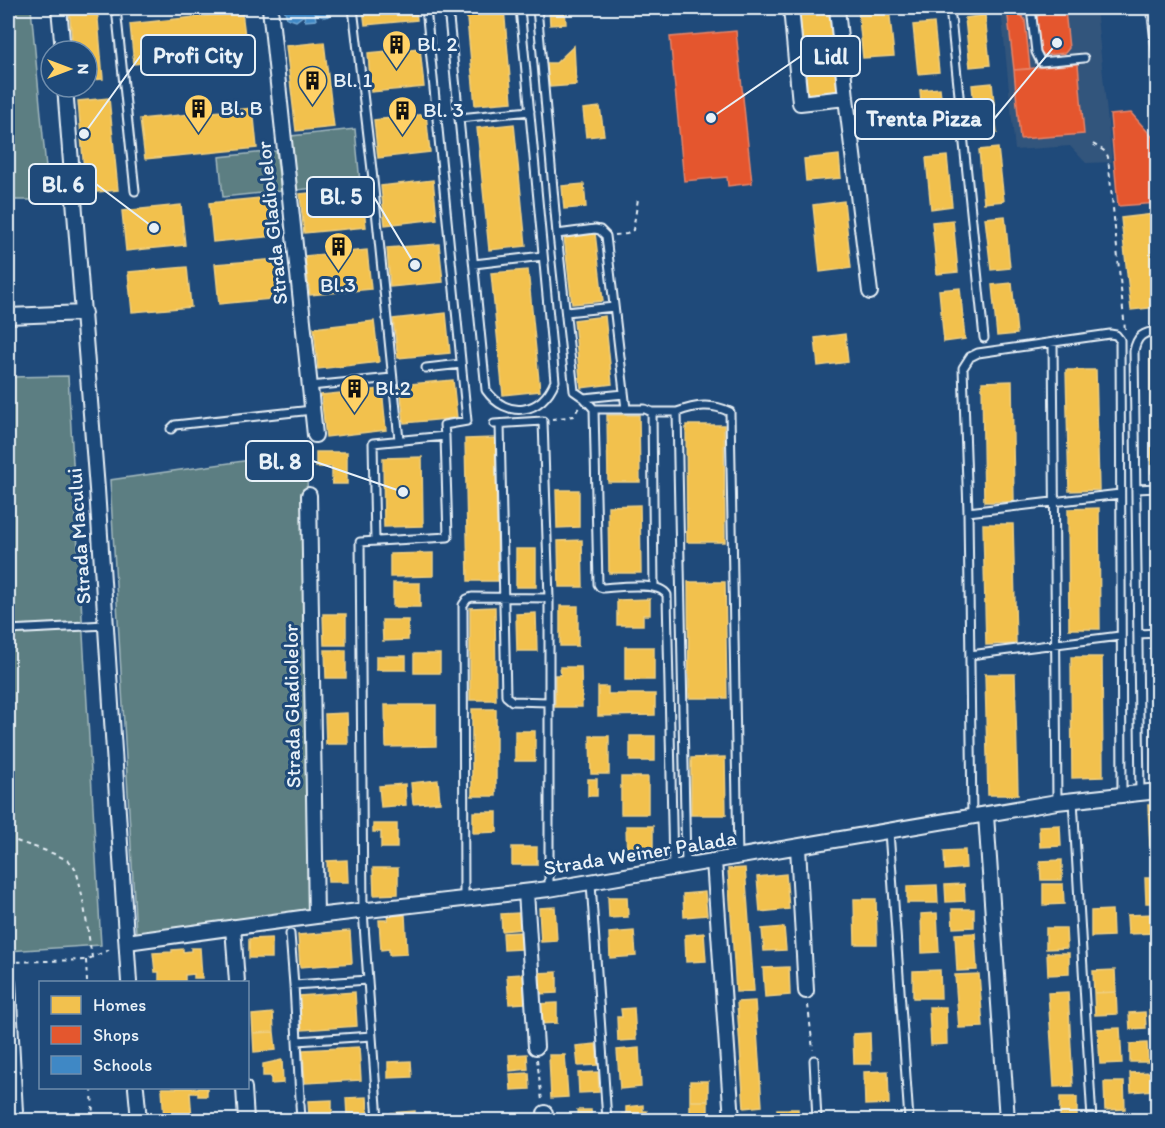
<svg xmlns="http://www.w3.org/2000/svg" width="1165" height="1128" viewBox="0 0 1165 1128" font-family="Itim,sans-serif">
<rect width="100%" height="100%" fill="#1f4a7a"/>
<filter id="ink" filterUnits="userSpaceOnUse"><feTurbulence type="fractalNoise" baseFrequency=".0167" numOctaves="2"/><feDisplacementMap in="SourceGraphic" scale="12" xChannelSelector="R" yChannelSelector="G"/><feConvolveMatrix kernelMatrix="1 2 1 2 8 2 1 2 1" color-interpolation-filters="sRGB"/></filter>
<g filter="url(#ink)">
<path fill="#33557c" d="M1001 8H1096L1112 162 1086 163 1070 146 1015 150Z"/>
<path fill="#5c7e82" stroke="#a2b8bd" stroke-width="1.5" d="M8 8H31L49 200H8Z
M355 129 360 183 297 190 291 136Z
M276 151 281 191 223 197 219 157Z
M68 376 101 945 8 951V377Z
M307 452 310 910 136 933 110 480Z"/>
<path fill="#f2c14e" stroke="#efcf81" stroke-width="1.5" d="M69 8H97L103 79 87 80V51H73Z
M363 8H416L417 20 365 25Z
M466 8H504L512 102 475 105Z
M549 8H565L566 24 550 25Z
M799 8H832L841 92 808 95Z
M858 8H889L894 56 863 58Z
M242 12 247 52 134 64 130 24Z
M985 15 990 65 970 67 965 18Z
M934 23 939 72 918 74 913 25Z
M324 42 334 127 296 131 286 46Z
M574 46 576 85 550 87 544 63H556Z
M420 48 424 87 371 92 368 53Z
M992 83 997 133 977 135 972 85Z
M940 88 945 136 924 138 920 90Z
M109 98 118 190 86 193 78 101Z
M600 107 604 135 586 137 583 109Z
M253 108 257 148 145 159 140 119Z
M426 114 430 152 378 158 374 120Z
M514 124 526 246 489 250 477 128Z
M998 148 1004 201 984 203 979 150Z
M839 155 841 178 806 181 804 159Z
M947 156 952 206 931 209 926 158Z
M433 180 437 219 385 225 381 186Z
M584 184 586 207 564 209 562 186Z
M362 188 366 227 304 233 300 194Z
M271 197 275 236 213 242 209 203Z
M844 201 851 268 820 272 813 205Z
M181 205 185 245 126 251 122 211Z
M1154 214 1158 244V307L1131 310 1121 218Z
M1005 216 1010 268 991 270 985 218Z
M953 220 958 272 937 274 932 222Z
M595 233 603 301 572 304 564 236Z
M439 244 443 282 390 287 387 248Z
M367 250 371 289 310 295 305 256Z
M278 259 281 298 219 304 215 264Z
M187 267 191 307 132 312 128 272Z
M528 270 540 391 503 395 491 273Z
M1012 283 1017 334 997 336 992 285Z
M960 288 965 339 944 342 939 290Z
M446 313 450 353 398 358 393 319Z
M605 316 612 384 581 388 574 320Z
M374 321 379 362 318 369 314 328Z
M845 334 848 362 818 366 815 338Z
M1150 352H1158V473H1151Z
M1066 370H1096L1099 490 1069 491Z
M453 380 457 418 404 423 400 385Z
M1012 381 1014 502H984L982 382Z
M382 389 386 430 326 437 321 395Z
M607 415H639L640 482H608Z
M686 425H724L725 542H687Z
M495 438 498 581H468L465 439Z
M316 452H347V484H332V467H316Z
M422 457 423 526 384 527 383 458Z
M556 490H579V527L557 528Z
M1152 499H1158V620H1153Z
M640 505 641 573H609L608 506Z
M1099 508 1100 629H1069L1068 509Z
M983 524H1013L1016 644 986 645Z
M582 540 583 587H559L558 541Z
M516 549H536V587H516Z
M433 553V576L390 577V554Z
M688 582H725L727 698H689Z
M393 583H420V607H393Z
M650 599V615H643V625H617V600Z
M560 606H578V646H560Z
M495 607 496 700H470V608Z
M536 613 537 651H517L516 614Z
M323 614H346V645H324Z
M382 620H408V640L383 641Z
M625 647H654V680H625Z
M1155 649H1158V767H1157Z
M325 650H346V678H326Z
M414 654H440V673H414Z
M376 656H406V670H376Z
M1071 657H1102L1103 777 1072 778Z
M560 667H581L582 707H555V675H561Z
M985 674H1015L1018 795H988Z
M598 687H608V694H655V715L598 716Z
M385 705H436V746L386 747Z
M472 709H496V796H472Z
M347 713 348 744H326L325 714Z
M515 731H535V761H515Z
M590 736H609V774H591Z
M630 736H655V761H630Z
M725 757 726 815H691V758Z
M621 777H648V814H621Z
M588 779H597V796H588Z
M438 780 440 802 413 804 411 783Z
M405 784 406 805 381 807 379 786Z
M1148 805H1158V846H1150Z
M473 812H497V832L473 833Z
M373 824H397V848H381V832H373Z
M1060 825 1061 846 1040 847 1039 826Z
M626 826H653V857H627Z
M512 847H537V865H512Z
M965 850 966 868 945 870 944 851Z
M347 860 348 882H328L327 861Z
M1062 860V880H1041L1040 861Z
M373 868H398V894L374 895Z
M745 868 754 991 736 992 728 869Z
M786 874 789 909 760 912 757 877Z
M1145 878H1158V903H1146Z
M964 884 965 901 946 902 945 885Z
M1043 884H1063L1064 904 1043 905Z
M937 885 938 903H907V886Z
M705 892 707 915 684 917 683 894Z
M608 897H627L628 917 609 918Z
M854 899H876L877 944H855Z
M555 907 557 941 541 942 539 908Z
M952 909H974V927L953 928Z
M1112 910 1113 936 1091 937V911Z
M519 913 520 929 502 931 501 914Z
M937 913 939 952 922 953 921 914Z
M1155 914 1156 933 1128 934 1127 915Z
M405 915 407 954 389 955V949L381 950 379 920H388L387 916Z
M784 927 786 950 764 951 762 929Z
M1046 928H1066L1067 948 1046 949Z
M350 931 352 963 300 967 298 935Z
M634 931 636 956 610 958 609 933Z
M521 932 522 949 504 950 503 933Z
M704 933 706 961 686 962 685 935Z
M975 933 977 970 957 971 955 934Z
M272 938V958H249V939Z
M191 948H200L202 978H194V974L185 975V982H159V972H155L153 953 172 952V950L183 949V952L191 951Z
M1047 953H1069V974L1048 975Z
M789 967 790 995 765 997 763 968Z
M940 970 941 998H913V971Z
M1115 970 1116 992 1094 993 1093 971Z
M557 972V993L537 994 536 973Z
M523 974 525 1003 509 1004 507 975Z
M979 974 983 1027 959 1028 955 975Z
M355 992 357 1026 302 1030 299 996Z
M1068 992 1073 1086 1054 1087 1048 993Z
M1116 992 1117 1014 1095 1015 1094 993Z
M755 1001 762 1106 744 1108 737 1002Z
M557 1003V1023L538 1024 537 1004Z
M929 1007H946L947 1044 931 1045Z
M634 1008 636 1040 618 1041 617 1017H622L621 1009Z
M1149 1010H1158V1026H1150Z
M1145 1012 1146 1028 1130 1029 1129 1013Z
M273 1013 274 1032 253 1033 252 1015Z
M1120 1028 1122 1063 1100 1064 1098 1029Z
M274 1032 276 1050 254 1052 253 1033Z
M870 1033 871 1064H854L853 1034Z
M1151 1042H1158V1059H1152Z
M1147 1043 1148 1062H1130V1044Z
M596 1044 598 1065 578 1066 576 1046Z
M359 1047 361 1080 305 1083 303 1050Z
M639 1048 641 1087 620 1089 617 1050Z
M527 1054 528 1069 510 1071 509 1055Z
M549 1055H565L568 1097 551 1098Z
M282 1060 283 1083 271 1084V1076H263V1064Z
M411 1061 412 1077 388 1078V1062Z
M888 1071 889 1104 865 1105 864 1072Z
M598 1072 599 1092 579 1093 578 1073Z
M1152 1072 1153 1090 1131 1092 1130 1073Z
M529 1073 530 1089 511 1090 510 1074Z
M690 1081H708V1101H690Z
M1104 1082H1124L1125 1109 1105 1110Z
M162 1088H207V1096H198V1093H190L192 1120H164Z
M367 1097 368 1115 347 1116 346 1098Z
M1060 1097H1077V1116H1060Z
M332 1100V1115L309 1116 308 1101Z
M690 1101H708V1120H690Z
M643 1105V1111H647L648 1120H622V1114H626V1107Z
M777 1109H798L799 1120H778Z
M577 1110H591L592 1120H578Z
M415 1111V1120H391V1113Z
M1155 1115V1120H1133V1116Z"/>
<path fill="#e4572e" stroke="#e5856b" stroke-width="1.5" d="M1007 8H1020L1021 15 1025 20 1030 69 1014 70Z
M1065 10 1069 48 1065 53 1045 55 1039 52 1036 18 1042 12Z
M736 31 752 183 728 186 727 177 684 181 670 37Z
M1078 64 1084 134 1020 139 1014 70Z
M1131 113 1156 141 1158 203 1118 206 1110 115Z"/>
<path fill="#3f88c5" stroke="#72a8d4" stroke-width="1.5" d="M284 8H334L329 16 324 17 315 14 316 20 305 21 304 15 296 21 287 18Z"/>
<g fill="none" stroke-linecap="round" stroke-linejoin="round">
<defs>
<path id="service" d="M116 8 135 191
M353 8 372 170 399 440
M448 8 486 390C507 420 542 414 555 381L520 8
M537 8 557 234 574 391 584 398 624 394
M950 8 984 338
M1031 8 1036 52 1041 62 1084 58
M1151 8 1158 65
M459 118 530 111
M557 234 595 229 600 230 606 236 626 409
M474 264 543 256
M566 312 614 307
M1053 342 1057 802
M426 368 461 364
M310 386 392 378
M584 398 594 409 598 584 600 587 603 588C619 587 659 581 667 595L673 868
M594 409H645L652 412 654 586
M652 412H677
M494 424 543 421 549 598V889
M500 424 506 696 512 701 548 702
M171 429 175 425 312 410
M1136 489 1158 488
M968 512 1120 494
M375 540 373 443 445 436 444 425 467 421 426 8
M8 630 106 625
M1138 634 1158 633
M970 655 1120 636
M1140 793 1134 351C1137 336 1143 332 1158 331
M1073 800 1092 1120
M972 817 968 512 963 368 970 357 978 353 1110 334 1116 335 1120 340 1122 794
M889 831 909 1120
M686 866 677 412C696 405 712 403 730 412L738 858
M591 883 607 1120
M464 900 463 605 467 599 472 597 549 598
M290 934 294 985
M297 1041 372 1036
M814 1060 817 1120
M300 1098 294 985 368 980
M300 1104 301 1120
M378 1120 363 911 360 542 448 537 445 436"/>
<path id="minor" d="M59 8 63 51
M270 8 315 435
M791 8 800 103 846 98
M837 8 846 98 870 292
M65 87 97 489 129 982
M8 316 84 313
M309 495 316 916
M986 815 1007 1120
M798 847 806 991
M714 861 732 1120
M526 892 536 1047
M233 927 237 982
M127 942 316 916 549 889 1057 802 1158 791
M8 983 15 1112 8 1113
M136 1088 139 1120
M244 1088 246 1120
M545 1113V1120"/>
</defs>
<use href="#service" stroke="#e8f1f8" stroke-width="11"/>
<use href="#minor" stroke="#e8f1f8" stroke-width="18"/>
<path stroke="#e8f1f8" stroke-width="2" stroke-dasharray="4.5 4.5" stroke-linecap="butt" d="M1093 144 1106 152 1108 157 1125 330
M615 235 627 234 633 230 638 199
M552 419 574 416 579 407
M8 838C22 844 64 854 73 865 81 874 89 941 92 957
M86 960 87 982
M8 962 86 960 113 948
M808 1005 813 1050
M537 1059 542 1101
M92 1088 93 1120"/>
<use href="#service" stroke="#1f4a7a" stroke-width="7"/>
<use href="#minor" stroke="#1f4a7a" stroke-width="14"/>
</g>
</g>
<defs>
<symbol id="building-pin" viewBox="-11 -11 22 30"><path d="M0 17L-7.5 6A9.5 9.5 0 1 1 7.5 6Z" fill="#ffd166" stroke="#1f4a7a"/><path d="M-4-6H4V6H1V3H-1V6H-4ZM-2.5-4.3h1.7v1.8h-1.7ZM.8-4.3h1.7v1.8H.8ZM-2.5-1h1.7V.8h-1.7ZM.8-1h1.7V.8H.8Z" fill="#111"/></symbol>
</defs>
<g fill-rule="evenodd">
<use href="#building-pin" x="380" y="28" width="33" height="45"/>
<use href="#building-pin" x="296" y="64" width="33" height="45"/>
<use href="#building-pin" x="182" y="92" width="33" height="45"/>
<use href="#building-pin" x="386" y="94" width="33" height="45"/>
<use href="#building-pin" x="322" y="230" width="33" height="45"/>
<use href="#building-pin" x="338" y="372" width="33" height="45"/>
</g>
<g text-anchor="middle" stroke-width="6" stroke-linejoin="round" paint-order="stroke">
<g font-size="21" fill="#e8f1f8" stroke="#1f4a7a" text-anchor="start">
<text x="417" y="51">Bl. 2</text>
<text x="333" y="87">Bl. 1</text>
<text x="220" y="115">Bl. B</text>
<text x="423" y="117">Bl. 3</text>
<text x="338" y="292" text-anchor="middle">Bl.3</text>
<text x="375" y="395">Bl.2</text>
</g>
<g font-size="21" fill="#e8f1f8" stroke="#1f4a7a">
<text transform="translate(272 223) rotate(-96)" y="7">Strada Gladiolelor</text>
<text transform="translate(79 536) rotate(-94)" y="7">Strada Macului</text>
<text transform="translate(292 706) rotate(-91)" y="7">Strada Gladiolelor</text>
<text transform="translate(640 853) rotate(-9)" y="7">Strada Weiner Palada</text>
</g>
</g>
<path fill="none" stroke="#e8f1f8" stroke-width="2" d="M84 134L141 55M711 118L801 56M1057 43L994 119M154 228L96 184M415 265L374 197M403 492L313 461"/>
<g fill="#e8f1f8" stroke="#1f4a7a" stroke-width="2">
<circle cx="84" cy="134" r="6"/>
<circle cx="711" cy="118" r="6"/>
<circle cx="1057" cy="43" r="6"/>
<circle cx="154" cy="228" r="6"/>
<circle cx="415" cy="265" r="6"/>
<circle cx="403" cy="492" r="6"/>
</g>
<g fill="#1f4a7a" stroke="#e8f1f8" stroke-width="2">
<rect x="141" y="35" width="114" height="40" rx="6"/>
<rect x="801" y="36" width="59" height="40" rx="6"/>
<rect x="855" y="99" width="139" height="40" rx="6"/>
<rect x="29" y="164" width="67" height="40" rx="6"/>
<rect x="307" y="177" width="67" height="40" rx="6"/>
<rect x="246" y="441" width="67" height="40" rx="6"/>
</g>
<g font-size="22" text-anchor="middle" font-weight="bold" fill="#e8f1f8">
<text x="198" y="63">Profi City</text>
<text x="831" y="64">Lidl</text>
<text x="924" y="126">Trenta Pizza</text>
<text x="63" y="192">Bl. 6</text>
<text x="341" y="204">Bl. 5</text>
<text x="280" y="469">Bl. 8</text>
</g>
<rect width="1165" height="1128" fill="none" stroke="#1f4a7a" stroke-width="30"/>
<rect x="15" y="15" width="1135" height="1098" fill="none" stroke="#e8f1f8" stroke-width="2" filter="url(#ink)"/>
<rect x="39" y="981" width="210" height="108" fill="#1f4a7a" stroke="#6f8dac" stroke-width="1.5"/>
<rect x="51" y="996" width="30" height="18" fill="#f2c14e" stroke="#6f8dac" stroke-width="1.5"/>
<text x="93" y="1011" font-size="18" fill="#e8f1f8">Homes</text>
<rect x="51" y="1026" width="30" height="18" fill="#e4572e" stroke="#6f8dac" stroke-width="1.5"/>
<text x="93" y="1041" font-size="18" fill="#e8f1f8">Shops</text>
<rect x="51" y="1056" width="30" height="18" fill="#3f88c5" stroke="#6f8dac" stroke-width="1.5"/>
<text x="93" y="1071" font-size="18" fill="#e8f1f8">Schools</text>
<g transform="translate(69 69) rotate(90)"><circle r="28" fill="#1f4a7a" stroke="#6f8dac" stroke-width="1.5"/>
<path d="M0-4.5L10 22L0 15L-10 22Z" fill="#ffd166"/>
<text y="-9" font-size="16" font-weight="bold" text-anchor="middle" fill="#e8f1f8">N</text>
</g>
</svg>
